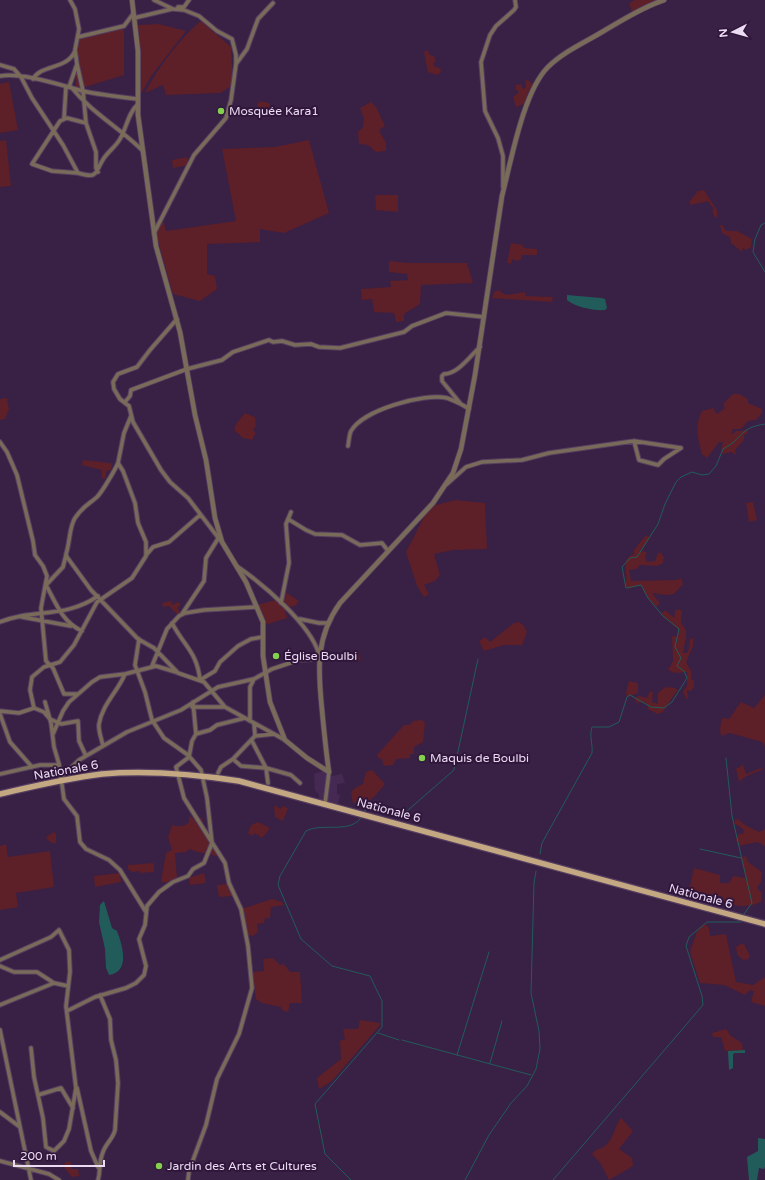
<svg xmlns="http://www.w3.org/2000/svg" width="765" height="1180" viewBox="0 0 765 1180" font-family="'Varela Round',sans-serif">
<rect width="100%" height="100%" fill="#392045"/>
<path fill="#452953" d="M325 770 332 776 342 774 345 783 337 784V794L340 795 338 805 319 799V795L315 790 314 774Z"/>
<path fill="#5d1f28" d="M635 0H660L632 12 629 3Z
M201 21 231 47 233 82 230 87 220 93 166 95 163 85 145 93C157 69 180 38 201 21Z
M159 24 186 31 151 76 140 96 138 25Z
M124 25C124 41 124 58 124 75L82 88 76 87V50L79 36Z
M427 50 430 55 434 56 436 62 433 63 434 66 440 68 441 72 437 75 428 72 424 52Z
M527 80 531 82 533 86 530 88 524 104 516 107 513 97 519 92 516 90 515 85 522 84V88L524 89 526 86 525 81Z
M9 82 18 130 0 133V84Z
M259 101 269 103 272 110 265 114 257 106Z
M371 102 376 107 385 126 379 130 386 143V151L376 152 368 145 359 144 358 132 363 127 364 119 360 108Z
M6 140 11 186 0 187V141Z
M309 140 329 213 284 233 260 229V242L207 244V274L215 276 217 289 200 301 173 294 156 234 163 220 166 231 236 221 222 149 275 147Z
M187 157 189 165 173 168 172 160Z
M704 190 717 210V217L715 218 712 211 714 209 708 201 691 205 689 202 698 191Z
M375 195H398V212L376 210Z
M720 225H722L726 231H737L752 239 751 247 746 250 743 248 742 252 731 243 730 237 722 233Z
M511 243 523 245 524 248 537 249V255H522L521 259 517 261 512 259 511 264 507 263Z
M389 261 408 263H467L473 283 421 285 420 304 404 314V321L396 322 394 313 374 312 372 299 362 300 361 289 391 287 390 281 408 280 407 274 389 272Z
M498 290 506 295 525 292V296L553 297 552 302 492 298 494 292Z
M733 394H739L748 399V403L762 409V413L756 420 748 421 741 429H733L731 435 736 431H743L748 428V433L744 435V440L735 450 736 455 731 452 723 454 721 450 723 442H719L707 458 702 454C698 439 694 426 702 411L713 408 717 414 725 408 723 404Z
M7 398 9 409 5 419 0 420V399Z
M245 413 255 417 256 426 253 430 256 433 252 440 243 438 234 430 236 424Z
M83 460 110 463 112 465 111 470H107L105 479 102 478V470L82 465Z
M455 500 485 503 487 549 453 550 434 554 440 575 435 581 424 585 429 594 424 597 417 586 406 552 426 513 433 506Z
M753 502 757 520 749 522 746 503Z
M646 535 650 538 640 551 647 552 645 557 647 562 655 561 658 553H661L664 557 663 563 657 566 640 565 637 569 629 570 631 581 676 580 681 578 683 584 674 594 666 595 652 593 660 603 656 607 648 598 641 585 628 589 625 585C630 575 618 560 634 554V550Z
M287 593 299 601 296 605 285 609 287 618 268 624 263 622 257 605 280 599Z
M171 601 172 605 178 602 180 603V606L177 608 181 613 178 615 169 606 163 607 162 603Z
M679 609 682 611 681 623 686 630V637L683 653H687L689 648 690 639 693 638V646L686 662 692 673 691 679 694 680V687L691 691 687 690 688 699H686L683 691 687 686V672L675 673 668 670 673 661 672 636 678 637 679 630 661 614 665 610 674 618 675 611Z
M519 622 524 626 527 632 522 645H504L484 651 479 641 485 637 490 642 514 623Z
M358 652 361 660 348 662 344 660 343 654Z
M629 681 638 683V693L627 697 626 693Z
M665 687 675 688 678 690C675 693 664 710 663 712L657 714 648 709 647 704 643 702 637 703 634 698 639 696 647 698 650 691 653 692 652 702 658 704V693Z
M765 695V746L762 742 730 733 721 736 720 728 722 718 729 719 741 702 754 708Z
M422 720 425 723 423 742 414 747V754H410V758L396 759 393 765 385 766 383 764 382 759 378 758 377 755 404 725H410L413 721Z
M743 765 746 774 761 768 762 770C754 773 744 776 739 782L736 769Z
M372 770 385 784C374 797 371 804 353 803L351 792 355 788 363 784 366 772Z
M274 805 281 809 283 806 288 808 283 821 275 817Z
M189 817H192L195 821 202 817 203 822 202 824 218 855 215 856C207 852 199 854 190 849L186 852 175 853 177 879 164 883 161 881 166 853 172 850 168 837 172 825C179 827 184 827 189 822Z
M738 819 745 825 759 832 765 829V846L757 842 738 846 736 839 739 834 744 833 743 829 734 823 735 820Z
M258 822 270 828 262 838 255 833 252 836 248 833 251 825Z
M54 832 56 834V843C52 844 47 840 46 837Z
M6 844 8 857 50 851 54 887 16 893 18 907 0 910V846Z
M746 856 748 862 762 872 761 882 757 888 762 893 761 902C749 908 736 906 724 903L722 896 704 897 689 891 694 868 720 875V883H729L733 876 746 878 741 858Z
M154 863V872L140 873V871L132 872 128 869V865Z
M120 873 121 882 95 887 94 876Z
M204 873 206 883 190 885 189 878Z
M228 884 233 896 219 897 217 885Z
M272 899 282 902 284 905 271 907 270 918H265L264 923 257 924 258 932 253 936 248 935 246 922 241 909Z
M706 924 709 928 710 936 726 934 736 982 753 985 765 977V1006L751 1002 754 991 750 990 745 995 724 985 700 983 690 952 697 931 703 925Z
M741 944H744L750 956 748 959 743 960 737 954 736 947Z
M273 958 280 965 284 964 290 972H300L302 1003H290L288 1012 282 1010 281 1007 262 1003 256 999 252 972 264 971 263 959Z
M360 1020 380 1023V1025L332 1081 319 1089 317 1078 341 1059 340 1041 345 1039 343 1029H358Z
M726 1029 731 1036 742 1043 743 1050 725 1051 721 1037H713L712 1033Z
M621 1118 633 1131 619 1149 632 1158 633 1166 609 1180 601 1164 592 1154C596 1148 599 1150 605 1146 614 1139 614 1126 621 1118Z
M66 1162H71L72 1169H78L79 1176 72 1177 63 1166Z"/>
<path fill="#215c5b" d="M567 295 601 298 605 299 607 308 605 310C594 311 575 307 567 300Z
M104 901 112 928 117 931C122 944 131 972 109 975L106 968 105 949 99 922 100 905Z
M745 1050V1053H735L733 1054V1068L729 1070 728 1051Z
M758 1138 765 1139V1167L764 1169 759 1168 757 1180H749L747 1157 758 1151Z"/>
<g fill="none" stroke-linecap="round" stroke-linejoin="round">
<path stroke="#215c5b" stroke-width="1" d="M765 223 761 225 755 239 753 252 765 272
M726 758 732 816 752 903 744 914
M364 811 370 806 407 811 454 770 478 659
M700 849 741 858
M540 854 542 843 592 753C593 744 589 736 592 727H609L619 722 627 697 630 695 651 707 664 708 672 702 687 678 684 671 677 666 681 658 675 647 679 629 663 616 648 598 641 585 626 588 622 567 630 558 637 557 658 524 665 504 676 482 681 477 692 472 702 475 709 474 716 466 723 449C743 439 738 428 765 424
M378 1033 399 1040
M402 1040 531 1075
M457 1055 489 952
M490 1063 502 1021
M351 1180 325 1154 315 1104 382 1027V1001L370 976 332 966 301 939 278 885 280 876 306 831C322 822 352 835 362 816
M465 1180 489 1135 511 1103 527 1086 536 1069 540 1049 539 1031 531 993 534 883 536 871
M553 1180 703 1005 702 996 686 946 689 937 707 922H741"/>
<defs>
<path id="minor" d="M154 0 173 9 184 10 199 16 217 31 232 39 236 55V64L231 100 226 118 194 155 154 233
M178 7H184L189 0
M134 18 172 9
M78 37 124 26 133 14
M77 64 83 91 86 123 96 152V168L98 172
M236 64 247 49 258 19 273 3
M0 65 14 69 21 77 32 98 63 145 78 173C99 179 94 173 104 158 109 151 116 146 120 139 127 127 128 113 138 104
M0 76C22 72 60 85 83 91 101 95 120 97 138 99
M33 79C41 64 67 70 75 51
M69 87 77 64 75 50 79 29 75 9 70 0
M71 87C92 113 120 128 143 151
M64 118 66 87
M78 173 52 171 32 164 60 121 67 118 86 123
M503 187V156L498 138 485 111 481 62 490 35 496 26 514 10 516 7 515 0
M177 319 150 350 137 367 118 374 113 382 114 389 120 399 129 406 133 422 161 470 170 482 188 498 220 540
M125 402 130 396 131 390 187 369 222 360 233 352 269 340 273 342 282 341 295 345 311 344 319 347 340 348 404 332 412 326 446 313 484 317
M460 403 442 381V376L444 374C458 374 470 356 480 347
M634 441 639 460 658 465 664 459 681 448
M0 442 7 452 17 475 33 541 35 555 43 566 47 576 41 608 46 661 53 668 64 694H78
M348 446C349 441 349 435 351 431 363 410 423 393 447 398 455 401 462 404 469 409
M118 463C115 470 102 492 97 497 88 505 83 506 75 518 69 527 70 543 66 554L67 557 91 590 138 639 154 648 178 673 204 682 225 707 285 740
M447 484 466 467 482 462 522 460 549 453 634 441 681 448
M288 519 306 530 315 534 342 535 360 545 382 543 388 551
M147 554 153 547 169 542 200 515
M66 555 63 567 46 585C56 603 62 622 82 631
M238 567C264 585 310 624 319 654
M281 603 289 563 286 524 291 512
M182 614 204 581 206 558 219 537
M22 617 71 626
M300 619 319 623H328
M0 622C34 608 65 619 98 596
M172 623C184 646 197 652 200 680L215 671 220 662 238 646 251 639 263 637
M152 666 167 629 179 616 185 613 204 610 257 607
M45 702 51 723 54 747 59 764 64 799 77 816 80 842 86 849 109 860 120 870 146 912
M192 707H225
M34 708 30 690 32 677 44 667 60 662 74 645 97 602 132 578 146 556V542L138 523 135 503 123 471 118 463 124 433 131 416
M0 711 19 713 34 708 44 712 50 719 61 724 78 721 79 741 86 756
M0 714 10 742 32 767
M250 721V687L254 679
M254 723 255 736
M53 734 63 711 69 702 92 682 100 677 125 674 156 666 176 672
M196 734 210 730 217 725 245 718
M252 741 266 768 268 783
M103 746C102 740 98 731 99 724 102 705 118 691 125 674
M233 759 241 766 266 768 291 775 300 783
M218 773 221 767 233 759 255 736 274 734
M0 774 40 765H59
M61 777 79 760 127 732 181 710 218 687 254 679 272 669 299 660 319 659
M325 804 329 772
M0 960 51 937 59 930
M0 966 14 972H37L54 983 68 986
M0 1005 54 983
M67 1011 95 997 126 988 136 983 144 975 146 966 139 939 145 925 147 906 159 892 173 882 188 876 193 869 204 863 212 843 207 798 201 770 188 755 164 738 152 720 145 692 135 665 139 639
M0 1030 31 1180
M31 1048 34 1077 43 1118 46 1147 54 1151 64 1141 69 1129 76 1088 66 1006 70 972 69 950 59 930
M77 1088 91 1151 98 1167
M38 1095 61 1088 73 1108
M0 1112 20 1127
M0 1161 49 1174 59 1180
M98 1180C101 1170 98 1164 103 1152 106 1143 113 1139 115 1130L118 1083 116 1060 111 1040 110 1019 100 995
M188 1180 189 1171 206 1125 217 1079 239 1034 252 988 248 946 241 909 229 883 225 863 184 798 176 767 189 757 192 741 196 734 193 702"/>
<path id="tertiary" d="M132 0 138 51V115L156 246 180 332 195 415 206 460 215 518 222 542 246 582 263 622V656L270 702 285 740 307 758 329 772
M329 772C326 752 324 731 322 710 318 670 315 638 340 603L433 503 453 473 461 449 475 375 502 196C511 162 523 92 548 67 564 51 588 41 607 29 626 18 643 7 664 0"/>
<path id="primary" d="M0 794C34 786 68 778 102 774 148 770 193 774 239 781L765 924"/>
</defs>
<use href="#minor" stroke="#553e61" stroke-width="5.5"/>
<use href="#tertiary" stroke="#553e61" stroke-width="6"/>
<use href="#primary" stroke="#553e61" stroke-width="8"/>
<use href="#minor" stroke="#786b59" stroke-width="3.5"/>
<use href="#tertiary" stroke="#786b59" stroke-width="4.5"/>
<use href="#primary" stroke="#c4a882" stroke-width="5.5"/>
</g>
<g fill="#84cf4d" stroke="#2f163a" stroke-width="1.5">
<circle cx="221" cy="111" r="4"/>
<circle cx="276" cy="656" r="4"/>
<circle cx="422" cy="758" r="4"/>
<circle cx="159" cy="1166" r="4"/>
</g>
<g text-anchor="middle" stroke-width="4" stroke-linejoin="round" paint-order="stroke">
<g font-size="12" fill="#ebdbf3" stroke="#2f163a" text-anchor="start">
<text x="229" y="115">Mosquée Kara1</text>
<text x="284" y="660">Église Boulbi</text>
<text x="430" y="762">Maquis de Boulbi</text>
<text x="167" y="1170">Jardin des Arts et Cultures</text>
</g>
<g font-size="12" fill="#ebdbf3" stroke="#2f163a">
<text transform="translate(66 770) rotate(-10)" y="4">Nationale 6</text>
<text transform="translate(389 810) rotate(15)" y="4">Nationale 6</text>
<text transform="translate(701 896) rotate(15)" y="4">Nationale 6</text>
</g>
</g>
<g transform="translate(733 32) rotate(264)" stroke="#2f163a" stroke-width="3" paint-order="stroke">
<path d="M0-3L7 15L0 10L-7 15Z" fill="#ebdbf3"/>
<text y="-6" font-size="11" font-weight="bold" text-anchor="middle" fill="#ebdbf3">N</text>
</g>
<path d="M14 1160v6h90v-6" fill="none" stroke="#ebdbf3" stroke-width="2"/>
<text x="20" y="1160" font-size="12" fill="#ebdbf3" stroke="#2f163a" stroke-width="3" paint-order="stroke">200 m</text>
</svg>
